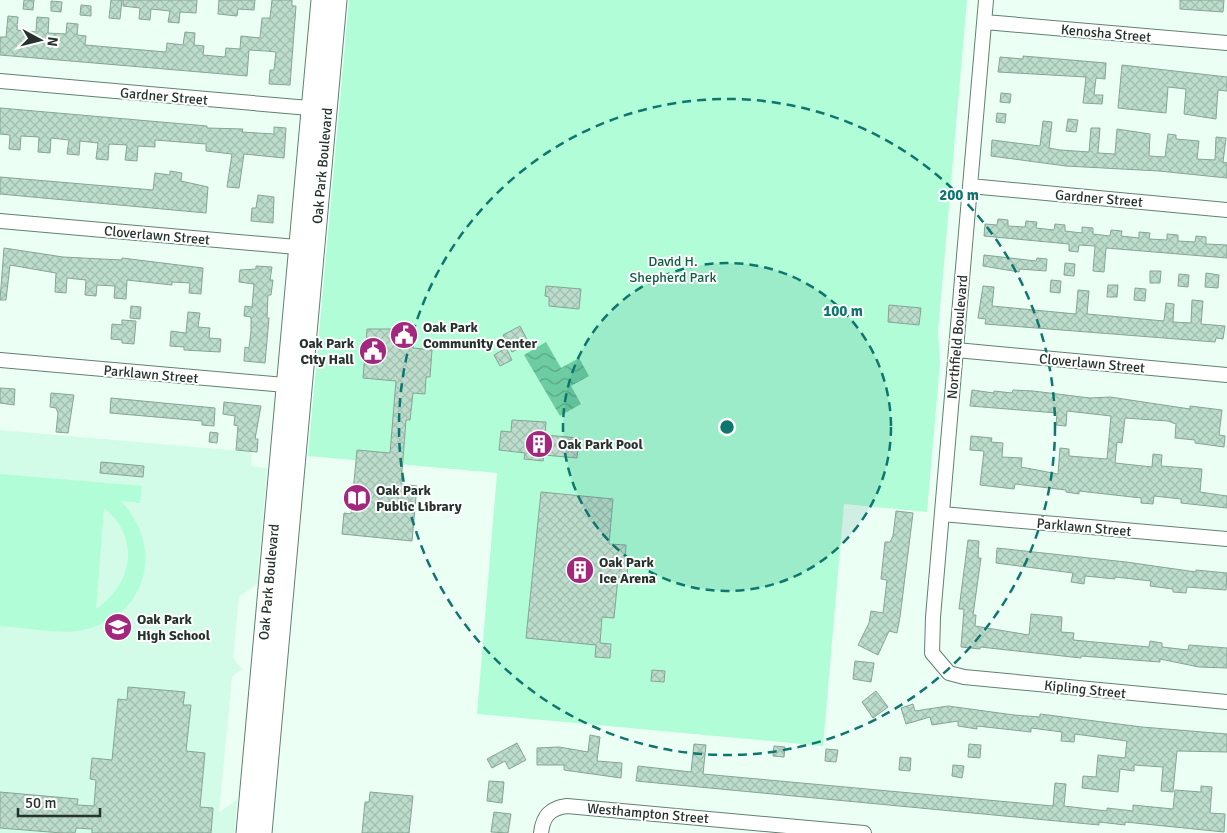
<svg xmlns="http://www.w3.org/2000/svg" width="1227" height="833" viewBox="0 0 1227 833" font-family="Signika,sans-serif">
<defs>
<pattern id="water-waves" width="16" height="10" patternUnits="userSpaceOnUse" patternTransform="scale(1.25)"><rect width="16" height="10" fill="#6dcca1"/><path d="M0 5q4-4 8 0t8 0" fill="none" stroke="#59a684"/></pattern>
<pattern id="building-cross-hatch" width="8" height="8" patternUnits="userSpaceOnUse" patternTransform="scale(1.25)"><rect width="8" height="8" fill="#bcddcc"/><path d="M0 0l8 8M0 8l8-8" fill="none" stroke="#a1beb0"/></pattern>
</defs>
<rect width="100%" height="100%" fill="#ebfff4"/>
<path fill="#d2fce7" d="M0 430 252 452 251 466 267 468 257 584 239 597 233 658 242 669 232 677 219 812 237 800 234 833H0Z"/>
<path fill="#b0fdd8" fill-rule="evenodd" d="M349 0H967L938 332 940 363 927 512 844 504 823 746 477 714 497 473 308 456Z
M0 474 142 486 140 503 121 501C167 551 145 621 77 631 60 634 20 627 0 626ZM104 508C141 537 133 584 96 609Z"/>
<path fill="url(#water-waves)" d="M546 342 561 368 579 358 589 376 571 386 581 404 560 416 524 355Z"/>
<path fill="url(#building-cross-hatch)" stroke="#85a595" d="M24 0H34L33 10 23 9Z
M111 0H122L120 19 109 18Z
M123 0H197L196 13 180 12 179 23 168 22 170 11 151 9 150 20 139 19 140 8 123 6Z
M219 0H255L254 10 238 9 237 16 218 14Z
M272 0H292V6H296L290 85 269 84 270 70H274L276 52 266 51 249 50 247 76 0 55V37H6L8 16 18 17 17 30 36 32 37 17 49 18 48 33 66 34 67 23 78 24 77 35 86 36 85 45 166 52 167 43 183 45 185 32 195 33 194 45 204 46 203 55 225 57 226 48 240 49 241 36 260 38 262 18H270Z
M1180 0H1224L1223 12 1180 9Z
M51 1 62 2 61 12 51 11Z
M81 5 91 6V16L80 15Z
M1023 56 1106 63 1105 79 1096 78 1094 95H1103L1102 104 1083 103 1086 77 998 72 1000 57 1023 59Z
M1122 65 1227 77V91L1218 90 1216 119 1184 114 1186 89 1168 87 1166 113 1118 108Z
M1001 93 1011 94 1010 103 1000 102Z
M0 108 207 126V128L243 129 242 132 274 134V127L286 128 284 158 244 154 239 188 227 187 232 154 206 151V144L155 140V147L138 146 137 161 125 160 127 145 109 144 108 160 96 159 98 143 80 141 79 155 67 154 69 140 51 138 50 153 38 152 39 137 21 136 20 150 9 149 10 135 0 134Z
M997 113 1006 114 1005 123 996 122Z
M1068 119 1078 120 1076 132 1066 131Z
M1043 121 1052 122 1049 148 1060 150 1089 152 1091 128H1100L1098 153 1115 154 1117 129 1150 134 1149 156 1165 157 1168 134 1176 135V139L1199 141 1197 159 1215 160 1216 137 1226 138 1223 162 1227 163V178L1159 171 1066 166 991 156 992 140 1040 146Z
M170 171 182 173 181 181 208 187 206 213 0 194V177L153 190 155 173 170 175Z
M258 195 274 197 273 223 251 221 252 208H256Z
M998 219 1008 220V226L1025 227 1026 221 1037 222 1036 228 1054 230 1055 224 1065 225V231L1082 233V227L1093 228V234L1110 236 1111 230 1122 231 1121 236 1139 238V232L1150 233 1149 239 1167 240V234L1178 235V241L1195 242 1196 236 1206 237V244L1227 245V258L1106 248 1104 272 1093 271 1095 246 1079 245 1078 252 1069 251V244L984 236 985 224 997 225Z
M4 248 63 257 122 260V258L203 268 201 294 189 293 190 283 172 282V285L127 280 126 299 114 298 115 286 97 285 96 296 85 295 86 280 67 278 66 293 55 292 56 273 10 265 6 300H0Z
M984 255 1036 261 1037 258 1047 259 1046 271 1020 269 1019 272 983 266Z
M1065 263 1075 264 1074 276 1064 275Z
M256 266 272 267 270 280H273L271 295H268L267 318H269L265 363 244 361 245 347 249 348 251 331V317L244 316 245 306 252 307 254 284 239 282 240 270 256 269Z
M1150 271H1161L1160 283H1150Z
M1206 273 1219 275 1218 288 1205 287Z
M1179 274 1189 275 1188 287 1178 286Z
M1051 280 1061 281 1060 293 1050 292Z
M1108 285H1118L1117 297H1107Z
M546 286 581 289 579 309 549 306V297L545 296Z
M983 286 994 287 992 306 1076 314 1078 290 1089 291 1087 314 1164 321 1166 303 1174 304 1173 322 1191 323 1192 300 1203 301 1201 324 1225 326 1223 339 1216 338 1215 342 985 324 986 319 978 318Z
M1135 288 1146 289 1145 301 1134 300Z
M889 305 921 308 919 325 888 322Z
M131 306 141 307 140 319 130 318Z
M188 312 200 313 198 327 210 328 209 338 221 339 220 352 184 350V347L170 346 171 331 186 333Z
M122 320 136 321 134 344 122 343V340L111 339 112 324 122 325Z
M405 325 415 326 413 348 432 350 430 377H426L425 394 413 393 410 420H406L401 484 417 486 412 541 342 534 344 513 351 514 357 450 390 453 396 381 363 378 367 329H401Z
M520 326 529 343 512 352 503 335Z
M506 348 512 360 500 366 494 355Z
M0 388 15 389 14 405 0 403Z
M972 390 994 393V391L1012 393 1013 390 1033 391 1090 398 1110 397 1190 409V406L1222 410 1219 435 1225 436 1224 447 1195 443V440L1175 438 1176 424 1168 421 1125 418 1122 443 1117 442 1115 463 1152 467 1153 454 1162 455 1161 466 1202 469 1200 492 1227 496V508L1181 503V499L1154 496 1153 504 1141 503V498L1079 491V494L1066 492V490L1015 484 1014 489 980 485 984 451 970 450 971 436 992 438 991 442 1003 443 1002 457 1022 458 1021 467 1058 474 1060 448 1069 449V456L1107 459 1111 416 1067 411 1066 426 1056 425 1057 413 970 406Z
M51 393 74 395 68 433 56 432 58 413 56 408 50 407Z
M111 398 215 408 214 426 202 425V421L110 413Z
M224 402 261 406 255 439H258L257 452 236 450 238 426 234 425 235 416 223 414Z
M512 420 546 422 545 435 579 438 577 458 544 455 543 461 524 459 525 453 499 450 501 431 511 432Z
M210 432 218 433 217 443 209 442Z
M101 462 144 466 143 477 100 473Z
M541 492 613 499 609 544 626 545 625 563H628L627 578 618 577 614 618 602 617 600 643 611 644 610 658 595 657 596 645 526 638Z
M896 511 913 513 900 617 897 633 889 631 878 655 858 645 869 623 871 611 883 613 887 580 881 579 885 542H890L893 536Z
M968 540 979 541 978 558H981L973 615H976L975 626 1029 635 1031 614 1062 617 1061 632 1074 633 1073 640 1149 647 1150 641 1162 643V647L1188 650 1189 645 1227 648V668L1199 667 1160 659V662L1081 656V658L980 647V649L961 647 964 609H959Z
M997 548 1126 562 1196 572V570L1227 573 1226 590 1187 587 1186 593 1173 592V589L1150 586 1151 581 1115 577V579L1085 576 1084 584 1071 582 1073 573 996 563Z
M855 661 874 663 871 682 853 679Z
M652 670 665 671 664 682 651 681Z
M128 687 185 692 183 705H191L186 751 205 753 200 807 213 808 211 833H92V829L76 828 75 833H62L0 828V792L78 799 77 805 94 806 96 780 90 779 92 758 112 760 118 699 127 700Z
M876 691 888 707 873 718 862 702Z
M913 704 915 711 948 706 1014 715 1040 717V714L1142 727 1227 734V752L1177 751 1173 792 1161 791 1163 767 1134 765V771L1120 769 1118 792 1082 788 1083 776 1096 777 1098 755 1125 758 1127 741 1075 734 1074 742 1061 741 1062 732 1031 728V732L977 726V729L958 726V721L932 725 930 717 906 724 901 708Z
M590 735 600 737 597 761 622 763 621 778 564 770V765H537V748L559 747 588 752Z
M517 743 526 760 509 769 505 761 492 768 487 759Z
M694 744 706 745 703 774 1053 806 1055 783 1066 784 1064 806 1107 811V808L1133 811V805L1173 809 1175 790 1201 792V786L1212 787 1210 813 1225 814 1224 832 1125 822V825L1099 822V825L636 781 638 766 691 772Z
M969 744 981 745 980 758 968 757Z
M774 746 785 747 784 757 773 756Z
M826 749 838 750 836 762 825 761Z
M900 757 911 758 910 771 899 770Z
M953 765 964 766 962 778 952 776Z
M489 781 504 782 502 803 487 801Z
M370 792 413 796 409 833H362L365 802H369Z
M494 812 511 814 508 833 491 832Z"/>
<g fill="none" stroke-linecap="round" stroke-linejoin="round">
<defs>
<path id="street" d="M986 0 933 617 932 653 949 673 964 677 1227 702
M985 22 1227 43
M0 81 321 109
M970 186 1227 210
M0 221 308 248
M956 350 1227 375
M0 360 296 386
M942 514 1227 539
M541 833C543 816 550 808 567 806L864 833"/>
<g id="secondary">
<path id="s1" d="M246 833 321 0"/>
<path id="s2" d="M262 833 337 0"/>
</g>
</defs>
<use href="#street" stroke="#628071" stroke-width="16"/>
<use href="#secondary" stroke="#628071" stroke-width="21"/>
<use href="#street" stroke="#fff" stroke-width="14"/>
<use href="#secondary" stroke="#fff" stroke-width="19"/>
</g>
<circle cx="727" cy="427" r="164" fill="#0f766e" fill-opacity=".12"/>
<g fill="none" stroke="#0f766e" stroke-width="2.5" stroke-dasharray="9 6">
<circle cx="727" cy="427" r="164"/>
<circle cx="727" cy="427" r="328"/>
</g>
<defs>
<symbol id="civic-disc" viewBox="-11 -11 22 22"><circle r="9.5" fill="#a2287d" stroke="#fff"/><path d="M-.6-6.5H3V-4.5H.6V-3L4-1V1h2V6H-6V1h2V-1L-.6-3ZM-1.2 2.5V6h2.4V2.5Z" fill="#fff"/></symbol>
<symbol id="building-disc" viewBox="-11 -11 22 22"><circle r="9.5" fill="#a2287d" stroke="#fff"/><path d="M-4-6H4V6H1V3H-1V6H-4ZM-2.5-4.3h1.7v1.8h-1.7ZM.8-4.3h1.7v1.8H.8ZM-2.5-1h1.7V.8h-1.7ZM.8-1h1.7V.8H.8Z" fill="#fff"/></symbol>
<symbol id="library-disc" viewBox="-11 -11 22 22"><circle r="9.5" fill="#a2287d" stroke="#fff"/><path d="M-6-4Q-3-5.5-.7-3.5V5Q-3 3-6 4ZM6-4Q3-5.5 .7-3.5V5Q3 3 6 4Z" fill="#fff"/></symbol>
<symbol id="school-disc" viewBox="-11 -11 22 22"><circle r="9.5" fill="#a2287d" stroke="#fff"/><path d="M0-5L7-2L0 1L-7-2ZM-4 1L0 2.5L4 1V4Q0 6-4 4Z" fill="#fff"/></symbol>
</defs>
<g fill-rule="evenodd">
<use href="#civic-disc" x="388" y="319" width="32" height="32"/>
<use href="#civic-disc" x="357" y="335" width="32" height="32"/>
<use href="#building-disc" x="523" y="428" width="32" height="32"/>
<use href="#library-disc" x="341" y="482" width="32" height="32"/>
<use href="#building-disc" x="564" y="554" width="32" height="32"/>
<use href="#school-disc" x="102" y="611" width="32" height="32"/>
</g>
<g text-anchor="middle" stroke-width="4" stroke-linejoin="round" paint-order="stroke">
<g font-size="14" fill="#26332d" stroke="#fff">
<text transform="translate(1106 33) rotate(5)" y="5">Kenosha Street</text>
<text transform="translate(164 96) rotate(5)" y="5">Gardner Street</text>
<text dy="5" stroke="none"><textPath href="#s2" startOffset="670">Oak Park Boulevard</textPath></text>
<text transform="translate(1099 198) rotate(5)" y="5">Gardner Street</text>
<text transform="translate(157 235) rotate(5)" y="5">Cloverlawn Street</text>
<text transform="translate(957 337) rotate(-85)" y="5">Northfield Boulevard</text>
<text transform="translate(1092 363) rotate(5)" y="5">Cloverlawn Street</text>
<text transform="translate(151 374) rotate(5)" y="5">Parklawn Street</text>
<text transform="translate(1084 527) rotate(5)" y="5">Parklawn Street</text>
<text dy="5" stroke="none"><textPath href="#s1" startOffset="252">Oak Park Boulevard</textPath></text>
<text transform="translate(1085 689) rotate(6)" y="5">Kipling Street</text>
<text transform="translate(648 813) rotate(5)" y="5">Westhampton Street</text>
</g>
<g font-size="14" fill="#115c40" stroke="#fff">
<text x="673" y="266">David H.<tspan x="673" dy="16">Shepherd Park</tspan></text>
</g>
<g font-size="14" font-weight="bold" fill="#26332d" stroke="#fff" text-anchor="start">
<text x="423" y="332">Oak Park<tspan x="423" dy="16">Community Center</tspan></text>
<text x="354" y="348" text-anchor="end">Oak Park<tspan x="354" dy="16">City Hall</tspan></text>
<text x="558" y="449">Oak Park Pool</text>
<text x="376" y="495">Oak Park<tspan x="376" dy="16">Public Library</tspan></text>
<text x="599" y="567">Oak Park<tspan x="599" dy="16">Ice Arena</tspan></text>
<text x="137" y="624">Oak Park<tspan x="137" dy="16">High School</tspan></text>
</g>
</g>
<circle cx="727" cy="427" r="8" fill="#0f766e" stroke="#fff" stroke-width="2.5"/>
<g font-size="15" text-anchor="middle" font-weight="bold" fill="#0f766e" stroke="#fff" stroke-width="4" stroke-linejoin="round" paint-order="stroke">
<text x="959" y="200">200 m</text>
<text x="843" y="316">100 m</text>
</g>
<g transform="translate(40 40) rotate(97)" stroke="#ffffff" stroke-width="4" paint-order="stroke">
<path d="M0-4L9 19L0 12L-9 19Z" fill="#26332d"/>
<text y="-8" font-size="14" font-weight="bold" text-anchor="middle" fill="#26332d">N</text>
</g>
<path d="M18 808v8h82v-8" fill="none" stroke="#26332d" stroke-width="2.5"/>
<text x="25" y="808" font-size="15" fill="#26332d" stroke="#ffffff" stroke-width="4" paint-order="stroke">50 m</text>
</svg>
